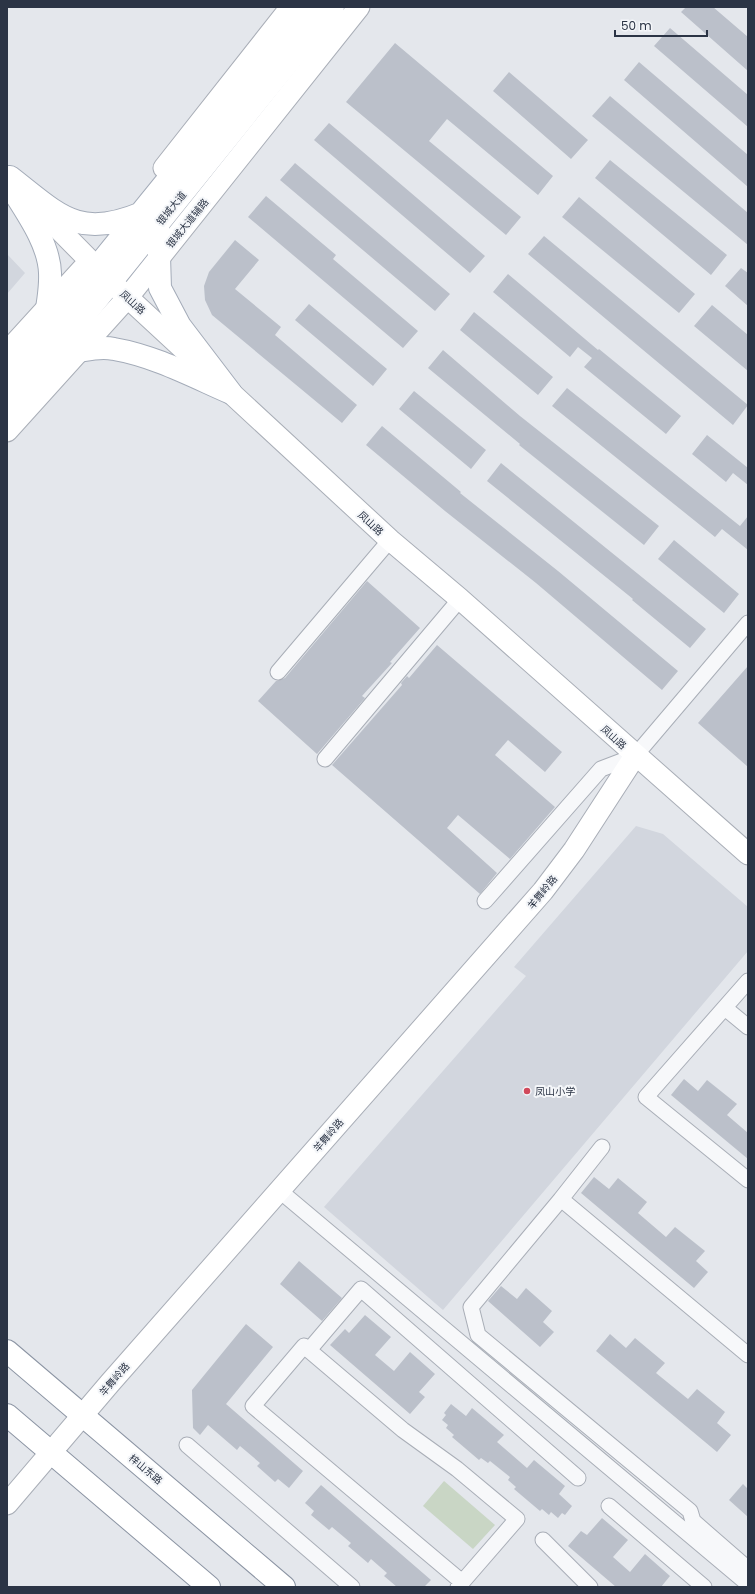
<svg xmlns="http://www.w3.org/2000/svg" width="755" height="1594" viewBox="0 0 755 1594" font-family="Poppins,'Noto Sans SC',sans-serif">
<rect width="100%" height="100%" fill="#e4e7ec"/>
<path fill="#d2d6de" d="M7 254 25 273 7 294Z
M636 826 663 834 748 907V951L443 1310 324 1207 526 976 514 967Z"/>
<path fill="#c9d6c5" d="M444 1481 495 1525 473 1549 423 1506Z"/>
<path fill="#bbc0ca" d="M686 7H713L748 37V71L681 12Z
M670 28 748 95V127L654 46Z
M395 43 553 176 538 195 447 119 429 141 521 217 506 235 346 102Z
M639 62 748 155V187L624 80Z
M509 72 588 140 571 159 493 91Z
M610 96 748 213V245L592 116Z
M329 123 485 256 470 273 314 140Z
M610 160 727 255 711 275 595 178Z
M295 163 450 294 435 311 280 180Z
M266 196 336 255 333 259 418 331 403 348 248 217Z
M579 197 695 294 679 313 562 217Z
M544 236 748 405 733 425 528 254Z
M235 240 259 260 235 289 281 327 275 335 357 405 342 423 212 315 205 300 204 286 209 272Z
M741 268 748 273V306L725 286Z
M508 274 598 350 599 349 681 416 666 434 584 367 592 358 578 347 570 357 493 292Z
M309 304 387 369 373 386 295 320Z
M712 305 748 335V371L694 326Z
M474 312 553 377 538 395 460 330Z
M443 350 520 416 659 526 644 545 519 445 520 444 428 368Z
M567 388 740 526 748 516V550L722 529 715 537 552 406Z
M414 391 486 450 471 469 399 409Z
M382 426 461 492 460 493 558 571 678 671 662 690 536 583 445 511 366 445Z
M707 435 748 468V485L733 473 726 482 692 454Z
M501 463 706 629 690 648 632 600 633 599 487 481Z
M674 540 739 594 724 613 658 559Z
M367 581 420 628 390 662 392 663 362 696 365 698 317 754 258 701 276 681 285 678Z
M437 645 562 752 545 772 508 740 495 755 555 807 510 859 458 815 447 828 497 873 480 894 332 765 402 685 401 683 407 676 409 678Z
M748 666V767L698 723Z
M684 1079 698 1091 707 1080 737 1104 727 1115 748 1133V1159L671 1095Z
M594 1177 609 1189 618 1178 647 1202 638 1213 666 1237 675 1227 705 1251 696 1261 708 1272 694 1288 581 1193Z
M299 1261 342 1298 322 1321 280 1284Z
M501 1286 517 1299 526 1288 552 1311 543 1322 554 1332 540 1347 488 1301Z
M365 1315 391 1337 375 1355 394 1371 410 1352 435 1374 419 1392 425 1397 410 1414 330 1345 345 1329 349 1333Z
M246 1324 273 1347 226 1404 303 1471 289 1488 278 1479 275 1482 257 1466 260 1463 240 1446 237 1450 208 1425 200 1435 193 1428 192 1390Z
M610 1334 626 1348 635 1338 665 1363 656 1373 688 1399 697 1389 725 1412 717 1423 731 1435 717 1452 596 1351Z
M451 1404 466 1416 472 1408 504 1435 497 1442 527 1468 534 1460 565 1486 559 1494 572 1506 565 1515 562 1513 558 1518 551 1512 549 1515 542 1509 540 1511 514 1489 516 1487 508 1480 510 1477 490 1461 488 1463 481 1458 479 1460 452 1437 454 1435 446 1428 448 1425 442 1420 446 1415 444 1413Z
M743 1484 748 1489V1517L729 1500Z
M321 1485 431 1580 424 1587H397L384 1576 387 1573 371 1559 368 1563 348 1546 351 1543 332 1527 329 1530 311 1515 314 1511 305 1503Z
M602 1518 628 1540 613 1557 630 1572 645 1554 670 1576 661 1587H616L568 1546 581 1531 587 1535Z"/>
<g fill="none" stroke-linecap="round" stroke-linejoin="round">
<defs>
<path id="street" d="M278 672 390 540
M325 759 460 599
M485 901 601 769 635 756 748 623
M748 981 646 1097 748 1180
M725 1008 748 1027
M602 1147 561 1199 748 1355
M280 1191 748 1584
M561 1199 471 1307 478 1335 690 1511 693 1521 748 1569
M309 1350 361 1289 578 1478
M187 1445 352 1587
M609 1506 704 1587
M543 1540 590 1587
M458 1587 517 1519 457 1469 403 1430 304 1346 253 1406 462 1582"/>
<path id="secondary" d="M164 168 291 7
M33 203 111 282 390 540 460 599 748 854
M7 352 88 263
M7 431 128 297 359 7
M7 1504 110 1383 543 891 574 850 635 756"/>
<path id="primary" d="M10 177C59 215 78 240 142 213
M7 181C23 208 49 241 50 273 51 293 46 315 42 335
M48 359C66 354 96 345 114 349 155 356 194 377 231 393L180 326 160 288 158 224
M7 378 308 7
M7 406 38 372 111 282 333 7"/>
<path id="highway" d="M7 1351 284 1587
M7 1415 209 1587"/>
</defs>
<use href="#street" stroke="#a9aeb7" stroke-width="17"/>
<use href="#secondary" stroke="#a9aeb7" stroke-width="23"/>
<use href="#primary" stroke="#a3abb8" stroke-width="24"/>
<use href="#highway" stroke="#8b94a3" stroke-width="24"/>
<use href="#street" stroke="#f7f8fa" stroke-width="15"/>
<use href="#secondary" stroke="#fff" stroke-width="21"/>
<use href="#primary" stroke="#fff" stroke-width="22"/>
<use href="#highway" stroke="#fff" stroke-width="22"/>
</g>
<circle fill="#d1495b" stroke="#f4f6f9" stroke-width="1.5" cx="527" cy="1091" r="4"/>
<g text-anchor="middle" stroke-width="4" stroke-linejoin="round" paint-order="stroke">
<g font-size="10" fill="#2b3445" stroke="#f4f6f9">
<text transform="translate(171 208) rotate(-51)" y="4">银城大道</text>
<text transform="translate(187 223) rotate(-51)" y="4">银城大道辅路</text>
<text transform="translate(133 302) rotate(42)" y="4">凤山路</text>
<text transform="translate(371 523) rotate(43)" y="4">凤山路</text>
<text transform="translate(614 737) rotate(42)" y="4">凤山路</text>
<text transform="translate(542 892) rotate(-51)" y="4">羊舞岭路</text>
<text transform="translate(328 1135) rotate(-49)" y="4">羊舞岭路</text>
<text transform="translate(114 1379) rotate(-49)" y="4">羊舞岭路</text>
<text transform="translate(146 1469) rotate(40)" y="4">梓山东路</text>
</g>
<g font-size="10" fill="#2b3445" stroke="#f4f6f9" text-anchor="start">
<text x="535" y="1095">凤山小学</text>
</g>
</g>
<rect width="755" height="1594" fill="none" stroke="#2b3445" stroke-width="16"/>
<path d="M615 30v6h92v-6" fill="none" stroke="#2b3445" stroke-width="2"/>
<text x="621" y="30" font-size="12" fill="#2b3445" stroke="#f4f6f9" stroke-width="3" paint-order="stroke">50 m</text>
</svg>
